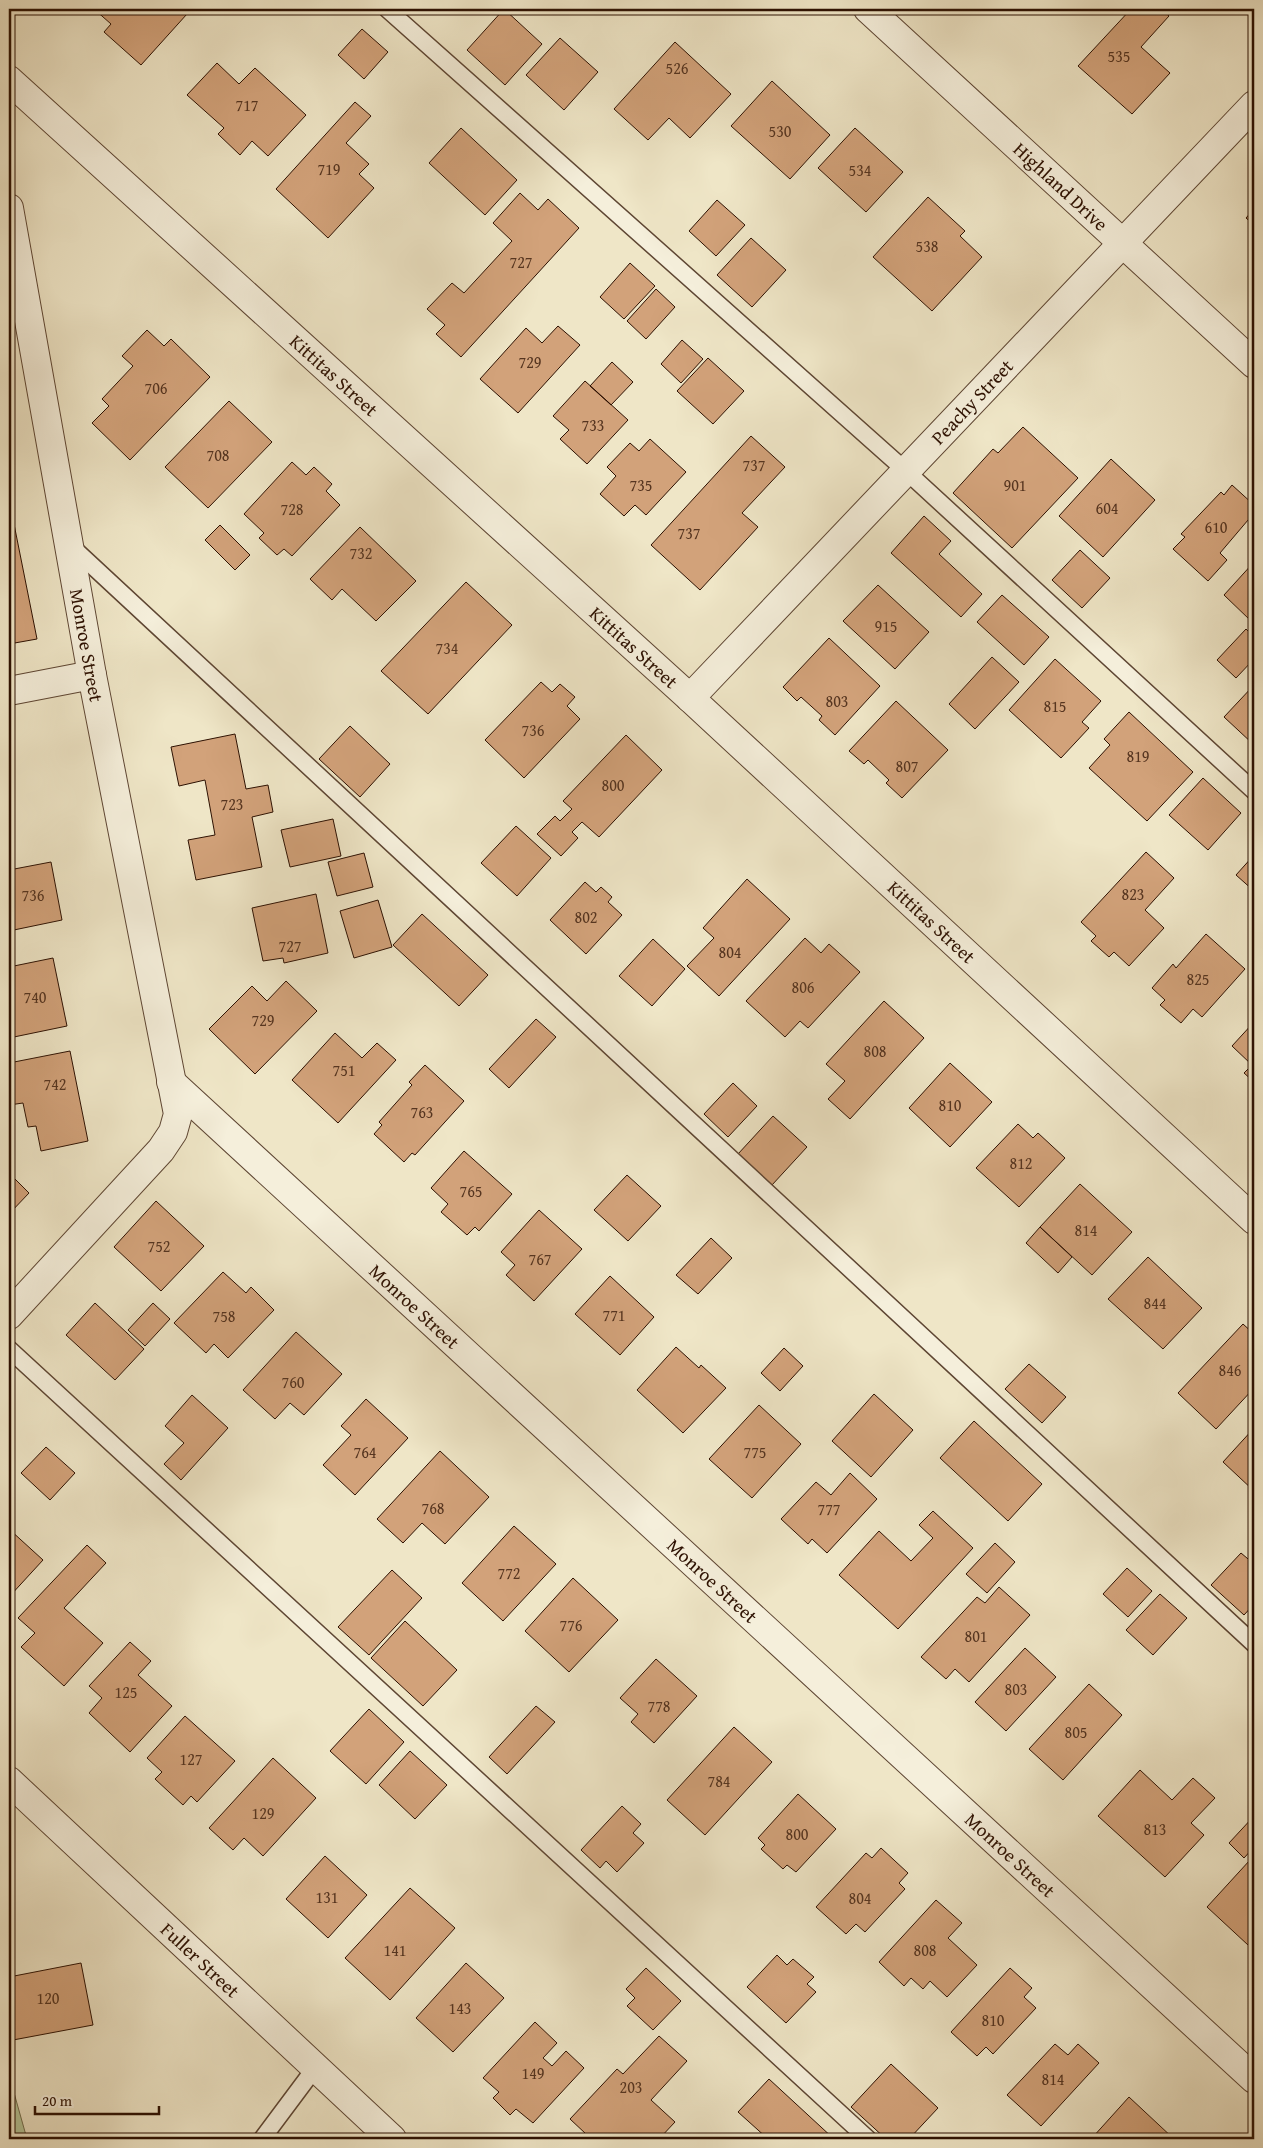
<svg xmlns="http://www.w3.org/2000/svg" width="1263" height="2148" viewBox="0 0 1263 2148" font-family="'Gentium Book Plus',serif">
<rect width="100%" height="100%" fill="#efe6c7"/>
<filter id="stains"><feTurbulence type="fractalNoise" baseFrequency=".004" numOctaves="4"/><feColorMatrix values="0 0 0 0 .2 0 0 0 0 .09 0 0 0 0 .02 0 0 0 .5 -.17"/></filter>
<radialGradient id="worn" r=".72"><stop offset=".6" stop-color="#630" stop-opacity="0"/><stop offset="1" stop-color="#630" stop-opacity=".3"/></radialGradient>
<path fill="#b6c698" stroke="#726c4d" d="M9 2075 27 2139H9Z"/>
<path fill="#d2a27a" stroke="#2d1102" d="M94 9H181L187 14 141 65 104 32 111 24Z
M504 9 542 44 505 85 467 50Z
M1131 9H1161L1169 16 1141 47 1170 73 1132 114 1078 66Z
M362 29 388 52 364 79 338 55Z
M560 38 598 72 564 110 526 75Z
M675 42 731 94 690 138 669 118 648 140 614 109Z
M217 63 239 84 255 68 306 115 268 156 252 141 240 155 218 134 224 128 187 95Z
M772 81 830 135 790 179 731 126Z
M355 102 371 116 346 143 369 164 359 174 374 188 328 238 276 189Z
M461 128 517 180 485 215 429 163Z
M855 128 903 172 866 212 818 168Z
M520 193 538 210 548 199 579 228 461 357 436 334 445 325 427 309 452 283 464 293 512 241 493 223Z
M928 197 965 231 960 236 982 257 932 311 873 257Z
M717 200 745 225 716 256 689 231Z
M1254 209V225L1246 218Z
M751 238 786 270 752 307 717 275Z
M630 263 655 286 624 319 600 297Z
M656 289 675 307 646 339 627 321Z
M558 326 580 345 518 413 480 379 526 328 542 343Z
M147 330 164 346 171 339 210 377 130 460 92 423 109 406 102 399 133 366 122 356Z
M682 340 703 359 681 383 661 364Z
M708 358 744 391 713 424 677 391Z
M612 362 633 382 611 405 590 386Z
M585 381 628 420 587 464 560 439 569 430 553 416Z
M229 401 272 442 208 508 165 467Z
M1023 427 1078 478 1012 548 953 493 993 449 998 453Z
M751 436 785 467 742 513 758 527 700 590 651 545Z
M650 439 686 472 646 515 635 505 624 516 600 494 616 476 607 467 630 443 639 451Z
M1111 459 1155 500 1103 557 1059 516Z
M292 462 306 475 314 467 332 484 326 491 340 505 292 556 284 549 277 555 259 538 264 533 244 514Z
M1232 485 1254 505V513L1220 553 1227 560 1208 581 1173 549 1185 537 1181 534 1221 492 1224 495Z
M9 499 37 639 9 644Z
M924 516 951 541 939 554 982 594 961 617 891 553Z
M220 525 250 555 235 570 205 540Z
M360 527 416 581 376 621 342 589 332 600 310 579Z
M1080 550 1110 578 1082 608 1052 580Z
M1254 562V615L1250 620 1224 595Z
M466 582 512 625 428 714 381 671Z
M878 585 929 632 895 669 843 621Z
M1002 595 1049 637 1024 665 977 622Z
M1246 629 1254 637V659L1236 678 1217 660Z
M829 638 880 686 835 735 819 720 822 716 801 697 797 701 783 687Z
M992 657 1019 682 975 729 949 704Z
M1055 659 1101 701 1082 722 1089 728 1061 758 1009 710Z
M541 682 552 692 560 684 575 697 567 706 580 719 524 778 485 740Z
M1254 685V743L1253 744 1224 717Z
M896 701 948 750 902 798 886 783 889 780 868 760 864 764 849 751Z
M1129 712 1193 772 1147 821 1089 768 1110 745 1104 739Z
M350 726 390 764 360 797 319 759Z
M235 734 246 789 268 785 273 812 252 817 262 867 196 880 188 840 215 835 205 780 179 786 171 747Z
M626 735 662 770 599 837 582 822 572 832 578 838 561 856 537 834 555 816 560 821 572 809 563 801Z
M1203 778 1241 813 1208 850 1169 815Z
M333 819 341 856 290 867 281 830Z
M516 826 551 858 517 896 481 863Z
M1146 852 1174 878 1145 910 1164 928 1129 966 1114 952 1109 957 1091 941 1096 936 1081 922Z
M364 853 373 887 337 896 328 862Z
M1254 855V891L1236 875Z
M51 862 62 920 9 931V870Z
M747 879 790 919 719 996 687 966 714 938 703 928Z
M585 882 596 892 601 887 612 897 608 902 622 915 586 954 550 920Z
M316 894 328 953 284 963 283 958 263 961 252 908Z
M378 900 392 947 354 958 340 911Z
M422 914 488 975 459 1006 393 945Z
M1206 934 1245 969 1202 1017 1193 1009 1181 1023 1160 1005 1165 1000 1152 988 1173 964 1176 968Z
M805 938 821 953 829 944 860 972 808 1028 800 1021 785 1037 746 1001Z
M653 939 685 969 652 1006 619 976Z
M53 958 67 1026 9 1038V967Z
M286 981 317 1011 255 1074 209 1029 252 986 267 1001Z
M884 1001 924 1038 850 1119 828 1099 845 1081 826 1064Z
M536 1019 556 1037 509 1088 489 1069Z
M1254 1022V1082L1244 1073 1252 1065 1232 1046Z
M335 1033 362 1058 377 1043 396 1060 338 1123 292 1080Z
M70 1051 88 1141 41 1151 36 1126 28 1127 23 1103 9 1105V1060V1063Z
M950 1063 992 1102 950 1147 909 1108Z
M425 1065 464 1101 415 1155 412 1153 404 1162 374 1134 382 1125 379 1122 412 1085 409 1082Z
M733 1083 757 1106 728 1137 704 1114Z
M773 1116 807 1147 772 1185 738 1154Z
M1018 1124 1033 1138 1038 1133 1065 1158 1019 1207 976 1168Z
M464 1151 512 1194 479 1231 475 1227 467 1235 441 1212 448 1204 431 1188Z
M9 1173 29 1193 9 1214Z
M627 1175 661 1206 628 1241 594 1210Z
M1080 1184 1132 1232 1092 1275 1040 1227Z
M156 1201 204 1246 161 1291 114 1247Z
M539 1210 582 1249 534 1301 506 1275 515 1265 501 1252Z
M1040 1227 1072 1257 1058 1273 1026 1243Z
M711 1238 732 1258 698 1294 676 1275Z
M1148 1257 1202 1308 1163 1349 1108 1299Z
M223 1272 246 1293 251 1287 274 1310 228 1358 214 1344 206 1353 174 1323Z
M610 1276 654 1317 620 1355 575 1314Z
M95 1303 144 1349 115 1380 66 1335Z
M153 1303 170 1319 145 1346 128 1330Z
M1243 1324 1254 1334V1388L1216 1429 1178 1393Z
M296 1332 342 1374 304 1415 290 1403 275 1419 243 1390Z
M676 1347 699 1368 701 1365 726 1388 683 1433 637 1390Z
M784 1348 803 1366 780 1391 761 1373Z
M1029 1364 1066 1397 1042 1423 1005 1389Z
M874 1394 913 1430 871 1477 832 1441Z
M192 1395 228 1428 181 1480 164 1464 184 1443 165 1426Z
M366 1399 408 1438 355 1495 323 1465 351 1435 341 1426Z
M759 1405 801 1444 752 1498 709 1459Z
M974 1421 1042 1484 1008 1521 940 1458Z
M1254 1428V1491L1223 1462Z
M46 1447 75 1473 50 1500 21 1473Z
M440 1451 489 1497 445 1544 422 1523 403 1543 377 1519Z
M850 1473 877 1499 827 1553 812 1539 808 1544 781 1519 816 1482 831 1495Z
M933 1511 973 1548 898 1629 839 1575 879 1531 911 1561 933 1538 919 1525Z
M514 1526 556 1564 503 1621 462 1583Z
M9 1529 43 1560 9 1597Z
M995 1543 1015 1562 987 1593 966 1574Z
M87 1545 106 1563 64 1608 103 1643 64 1686 21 1647 35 1633 18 1618Z
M1241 1553 1254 1564V1604L1244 1615 1211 1585Z
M1127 1568 1152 1591 1128 1617 1103 1594Z
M392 1570 422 1598 369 1655 338 1627Z
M573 1578 618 1620 569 1672 525 1631Z
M999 1587 1030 1615 969 1682 955 1669 946 1679 921 1657 977 1597 985 1603Z
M1160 1594 1187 1618 1153 1655 1126 1630Z
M405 1621 457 1670 423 1706 371 1658Z
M130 1642 151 1661 138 1675 172 1706 130 1752 89 1713 102 1698 89 1686Z
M1025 1648 1056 1677 1006 1731 975 1702Z
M656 1659 697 1696 654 1743 631 1722 638 1714 620 1698Z
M1089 1684 1122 1715 1063 1780 1029 1749Z
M536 1706 555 1722 507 1774 489 1757Z
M369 1709 404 1742 366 1784 330 1751Z
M185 1716 235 1761 197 1802 191 1796 183 1805 155 1779 162 1772 147 1758Z
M734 1727 772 1762 705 1835 667 1800Z
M410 1751 447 1785 415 1819 379 1785Z
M273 1758 316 1798 263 1856 244 1838 233 1850 209 1828Z
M1140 1770 1172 1800 1193 1778 1215 1798 1191 1823 1204 1835 1165 1877 1098 1816Z
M798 1794 836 1829 796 1872 787 1865 783 1869 761 1849 765 1845 758 1838Z
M622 1806 641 1824 633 1833 644 1843 617 1872 606 1861 600 1868 581 1850Z
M1254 1816V1847L1244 1858 1229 1843Z
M881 1848 908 1873 899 1883 905 1889 865 1932 856 1924 846 1934 816 1907 866 1853 872 1858Z
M325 1856 367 1895 328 1938 286 1899Z
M1250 1860 1254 1864V1939L1248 1945 1207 1907Z
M410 1888 455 1928 390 2000 345 1958Z
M936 1900 962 1923 948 1938 977 1965 947 1997 930 1981 923 1989 911 1978 904 1986 879 1962Z
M777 1955 787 1965 793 1959 814 1977 807 1984 816 1992 786 2023 747 1987Z
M81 1963 93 2025 13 2040 9 2020V1977Z
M466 1963 504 1998 453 2052 416 2018Z
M646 1968 681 2001 653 2030 627 2006 635 1998 626 1989Z
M1010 1968 1032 1988 1024 1997 1036 2008 993 2054 986 2047 977 2056 951 2032Z
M535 2022 557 2043 543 2058 552 2066 566 2051 584 2068 533 2123 516 2109 510 2115 493 2098 499 2092 483 2078Z
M659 2036 687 2061 651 2100 675 2122 659 2139H581L586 2134 570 2119 617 2069 623 2074Z
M1055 2044 1068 2055 1078 2044 1099 2063 1041 2126 1007 2095Z
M891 2064 938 2108 909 2139H886L851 2107Z
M769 2079 834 2139H768L738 2112Z
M1129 2097 1174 2139H1173L1092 2138Z"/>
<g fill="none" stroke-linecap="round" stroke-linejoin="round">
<defs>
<path id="service" d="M387 9 906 471 1254 791
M71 546 1254 1644
M9 1349 868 2139
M262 2139 315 2068"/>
<g id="minor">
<path id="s1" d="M868 9 1254 364"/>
<path id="s2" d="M9 80 690 698 1254 1220"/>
<path id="s3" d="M9 208 92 675 178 1114 173 1132 161 1150 9 1315"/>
<path d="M9 691 92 675"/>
<path id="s4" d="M690 698 1254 105"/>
<path id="s5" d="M171 1082 1254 2079"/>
<path id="s6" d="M9 1781 392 2139"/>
</g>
</defs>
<use href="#service" stroke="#5e4633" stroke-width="19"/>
<use href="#minor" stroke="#5e4633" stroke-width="30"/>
<use href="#service" stroke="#f5efdb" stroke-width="16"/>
<use href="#minor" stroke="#f5efdb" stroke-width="28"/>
</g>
<g text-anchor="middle" stroke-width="5" stroke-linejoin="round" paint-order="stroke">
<g font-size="16" fill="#563520">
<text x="1119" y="62">535</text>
<text x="677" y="74">526</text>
<text x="247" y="111">717</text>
<text x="780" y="137">530</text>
<text x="329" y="175">719</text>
<text x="860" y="176">534</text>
<text x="927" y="252">538</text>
<text x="521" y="268">727</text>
<text x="530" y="368">729</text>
<text x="156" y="394">706</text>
<text x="593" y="431">733</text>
<text x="218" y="461">708</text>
<text x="754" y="471">737</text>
<text x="641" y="491">735</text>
<text x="1015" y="491">901</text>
<text x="1107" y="514">604</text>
<text x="292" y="515">728</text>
<text x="1216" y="533">610</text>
<text x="689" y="539">737</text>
<text x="361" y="559">732</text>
<text x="886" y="632">915</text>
<text x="447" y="654">734</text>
<text x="837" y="707">803</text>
<text x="1055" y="712">815</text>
<text x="533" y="736">736</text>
<text x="1138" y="762">819</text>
<text x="907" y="772">807</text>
<text x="613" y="791">800</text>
<text x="232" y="810">723</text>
<text x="1133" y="900">823</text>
<text x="33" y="901">736</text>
<text x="586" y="923">802</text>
<text x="290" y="952">727</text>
<text x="730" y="958">804</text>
<text x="1198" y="985">825</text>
<text x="803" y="993">806</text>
<text x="35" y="1003">740</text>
<text x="263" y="1026">729</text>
<text x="875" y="1057">808</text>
<text x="344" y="1076">751</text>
<text x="55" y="1090">742</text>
<text x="950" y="1111">810</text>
<text x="422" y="1118">763</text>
<text x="1021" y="1169">812</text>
<text x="471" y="1197">765</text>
<text x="1086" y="1236">814</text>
<text x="159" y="1252">752</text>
<text x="540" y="1265">767</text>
<text x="1155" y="1309">844</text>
<text x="614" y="1321">771</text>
<text x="224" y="1322">758</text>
<text x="1230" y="1376">846</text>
<text x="293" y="1388">760</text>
<text x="365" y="1458">764</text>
<text x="755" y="1458">775</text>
<text x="433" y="1514">768</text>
<text x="829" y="1515">777</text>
<text x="509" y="1579">772</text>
<text x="571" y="1631">776</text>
<text x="976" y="1642">801</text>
<text x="1016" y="1695">803</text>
<text x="126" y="1698">125</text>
<text x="659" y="1712">778</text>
<text x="1076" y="1738">805</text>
<text x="191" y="1765">127</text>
<text x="719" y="1787">784</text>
<text x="263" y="1819">129</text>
<text x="1155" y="1835">813</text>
<text x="797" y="1840">800</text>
<text x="327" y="1903">131</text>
<text x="860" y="1904">804</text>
<text x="395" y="1956">141</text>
<text x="925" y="1956">808</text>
<text x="48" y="2004">120</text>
<text x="460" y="2014">143</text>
<text x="993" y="2026">810</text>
<text x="533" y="2079">149</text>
<text x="1053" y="2085">814</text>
<text x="631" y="2093">203</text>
</g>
<g font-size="19" fill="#2d1102" stroke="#f5efdb">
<text dy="7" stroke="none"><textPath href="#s1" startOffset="262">Highland Drive</textPath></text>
<text dy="7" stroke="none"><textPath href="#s2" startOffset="439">Kittitas Street</textPath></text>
<text dy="7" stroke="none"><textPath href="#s4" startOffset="409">Peachy Street</textPath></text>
<text dy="7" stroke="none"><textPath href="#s3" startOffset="444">Monroe Street</textPath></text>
<text dy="7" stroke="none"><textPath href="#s2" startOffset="844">Kittitas Street</textPath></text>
<text dy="7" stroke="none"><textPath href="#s2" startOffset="1249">Kittitas Street</textPath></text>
<text dy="7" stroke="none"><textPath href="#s5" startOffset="331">Monroe Street</textPath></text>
<text dy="7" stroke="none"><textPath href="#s5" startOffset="736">Monroe Street</textPath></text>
<text dy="7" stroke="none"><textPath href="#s5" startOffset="1141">Monroe Street</textPath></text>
<text dy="7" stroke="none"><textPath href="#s6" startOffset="262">Fuller Street</textPath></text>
</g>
</g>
<rect width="1263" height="2148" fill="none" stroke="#efe6c7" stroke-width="30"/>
<rect x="10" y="10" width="1243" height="2128" fill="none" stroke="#2d1102" stroke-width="2.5"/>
<rect x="15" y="15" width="1233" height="2118" fill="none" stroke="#2d1102"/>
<path d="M35 2106v8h124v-8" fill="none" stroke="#2d1102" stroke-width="2.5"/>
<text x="42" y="2106" font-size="15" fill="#2d1102" stroke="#f5efdb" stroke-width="4" paint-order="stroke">20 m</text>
<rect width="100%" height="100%" filter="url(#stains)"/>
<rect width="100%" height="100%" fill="url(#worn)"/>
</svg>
